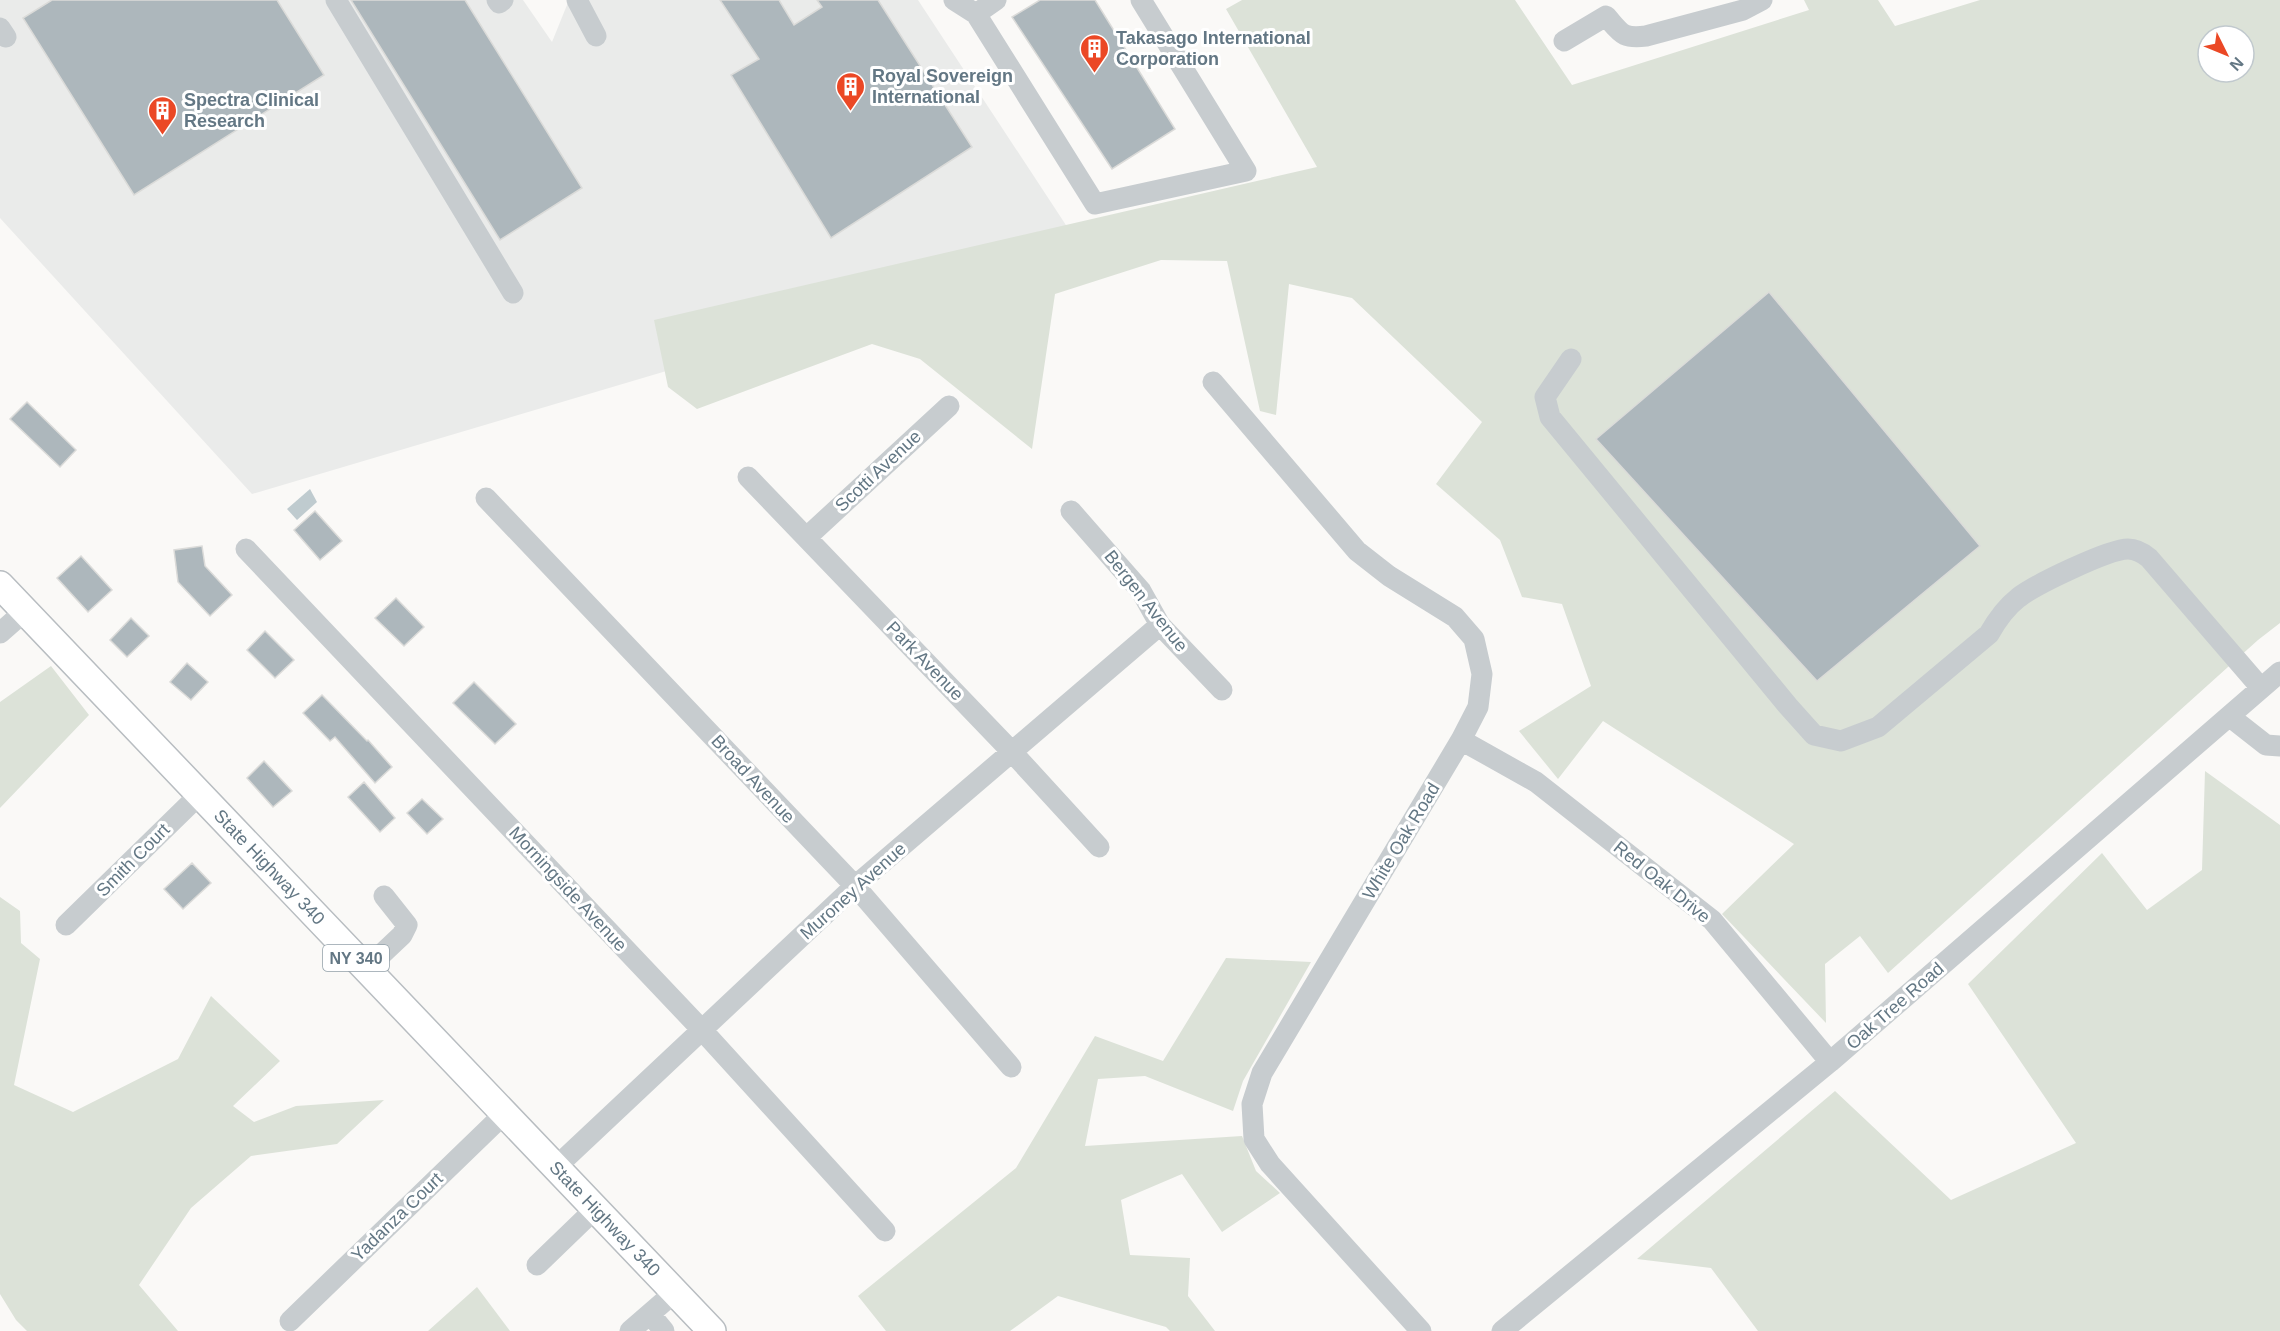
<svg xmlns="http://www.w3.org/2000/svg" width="2280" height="1331" viewBox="0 0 2280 1331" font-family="Arial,sans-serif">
<rect width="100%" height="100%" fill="#faf9f7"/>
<path fill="#eaebea" d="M0 0H523L552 42 569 0H918L1081 248 252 494 0 218Z"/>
<path fill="#dce2d8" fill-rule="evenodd" d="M1242 0H1515L1572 85 1809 10 1804 0H1878L1895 26 1980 0H2280V623L2258 640 1888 973 1860 936 1825 964 1826 1023 1722 914 1794 844 1603 721 1558 779 1519 731 1591 686 1562 604 1522 597 1500 540 1436 484 1482 422 1352 298 1289 284 1276 415 1260 411 1227 261 1161 260 1055 294 1032 449 920 359 872 344 697 409 668 387 654 320 1317 167 1226 9ZM2208 36H2244V72H2208Z
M51 666 89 715 0 808V702Z
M2205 771 2280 825V1331H1758L1711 1268 1637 1259 1835 1091 1951 1200 2076 1143 1968 984 2102 853 2147 910 2202 870Z
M0 897 20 911 21 943 40 959 14 1085 73 1112 178 1059 211 996 280 1061 233 1106 254 1122 296 1106 384 1100 337 1144 251 1156 191 1208 139 1285 178 1331H27L16 1320 0 1294Z
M1226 958 1311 962 1243 1081 1233 1111 1145 1076 1098 1079 1085 1146 1242 1136 1256 1171 1280 1193 1222 1232 1182 1174 1121 1200 1130 1255 1190 1258 1188 1296 1215 1331H1170L1166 1327 1058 1296 1010 1331H886L858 1296 1016 1168 1095 1036 1163 1061Z
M477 1287 510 1331H428Z"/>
<path fill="#bfcbcf" d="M310 489 317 502 297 520 287 509Z"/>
<path fill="#adb7bc" stroke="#dbdbd9" stroke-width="1.5" d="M52 0H277L324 75 134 195 23 18Z
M351 0H465L582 188 500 240Z
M720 0H779L794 25 822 7 817 0H878L972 147 831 238 731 75 759 59Z
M1040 0H1095L1175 129 1112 169 1012 17Z
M1769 292 1980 546 1817 681 1596 439Z
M27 402 76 450 60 467 10 419Z
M315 511 342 541 320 560 294 530Z
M202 546 205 566 232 595 210 616 178 582 174 550Z
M81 556 112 590 88 612 57 578Z
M396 598 424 627 404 646 375 618Z
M131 618 149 636 127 657 110 640Z
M265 631 294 660 275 678 247 650Z
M187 663 208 682 191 700 170 682Z
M474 682 516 724 495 744 453 703Z
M322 695 367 741 368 740 392 767 375 783 335 737 330 741 303 713Z
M264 761 292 791 273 807 247 778Z
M364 782 395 818 380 832 348 797Z
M422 799 443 819 427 834 407 813Z
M192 863 211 883 183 909 164 889Z"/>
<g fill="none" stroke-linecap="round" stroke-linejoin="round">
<defs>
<g id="major">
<path id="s1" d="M0 585 712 1331"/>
</g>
</defs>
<use href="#major" stroke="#b8bdc1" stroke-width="30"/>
<path stroke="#c7cccf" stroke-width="21" d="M336 0 513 293
M497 0 499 3 503 0
M577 0 596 36
M954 0 976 14 1095 204 1246 171 1141 0
M976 14 996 0
M0 28 6 37
M1564 41 1606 16C1621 33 1622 39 1646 36L1743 10 1762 0
M1571 359 1545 397 1550 417 1788 706 1814 735 1841 741 1878 727 1989 634C1997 620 2005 608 2018 598 2034 585 2109 549 2128 549 2137 549 2143 553 2149 558L2261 688
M1213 382 1357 551 1389 576 1455 617 1474 639 1482 674 1478 707 1461 740 1262 1073 1252 1104 1254 1139 1270 1164 1421 1331
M748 477 1012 752 1099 847
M486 498 855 886 1011 1067
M1071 511 1141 591 1160 625 1222 690
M807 537 949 406
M246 549 702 1030 885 1231
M0 633 25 611
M2229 716 2266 745 2280 746
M1461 740 1536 782 1712 920 1830 1062
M66 925 199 795
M366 969 402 935 407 925 384 896
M556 1167 855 886 1160 625
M537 1265 595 1209
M650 1314 664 1331
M290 1321 504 1114
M630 1331 675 1292
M1502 1331 1830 1062 2280 672"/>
<use href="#major" stroke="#fff" stroke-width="27"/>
</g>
<defs>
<symbol id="building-pin" viewBox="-11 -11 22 30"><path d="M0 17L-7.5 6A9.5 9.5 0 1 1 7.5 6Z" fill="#eb4825" stroke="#fff"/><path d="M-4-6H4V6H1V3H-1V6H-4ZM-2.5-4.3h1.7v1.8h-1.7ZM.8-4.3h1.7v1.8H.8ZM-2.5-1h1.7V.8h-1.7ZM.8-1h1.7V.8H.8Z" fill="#fff"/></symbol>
</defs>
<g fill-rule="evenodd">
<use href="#building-pin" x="1078" y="32" width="33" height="45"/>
<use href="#building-pin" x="834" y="70" width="33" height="45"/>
<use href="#building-pin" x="146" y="94" width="33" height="45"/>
</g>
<g text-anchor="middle" stroke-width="6" stroke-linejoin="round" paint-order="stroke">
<rect fill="#fff" stroke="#92a0a9" stroke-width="1.5" x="323" y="945" width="66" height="26" rx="4.5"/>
<g font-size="16" font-weight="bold" fill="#637784">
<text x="356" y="964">NY 340</text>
</g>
<g font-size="18" font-weight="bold" fill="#637784" stroke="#fff" text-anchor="start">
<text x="1116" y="44">Takasago International<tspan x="1116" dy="21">Corporation</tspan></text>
<text x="872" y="82">Royal Sovereign<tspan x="872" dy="21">International</tspan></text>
<text x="184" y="106">Spectra Clinical<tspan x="184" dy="21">Research</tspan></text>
</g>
<g font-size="18" fill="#637784" stroke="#fff">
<text transform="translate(878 471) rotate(-43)" y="6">Scotti Avenue</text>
<text transform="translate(1146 601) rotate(52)" y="6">Bergen Avenue</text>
<text transform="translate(925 661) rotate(46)" y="6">Park Avenue</text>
<text transform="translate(753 779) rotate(47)" y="6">Broad Avenue</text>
<text transform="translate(1401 841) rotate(-59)" y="6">White Oak Road</text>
<text transform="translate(133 860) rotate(-45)" y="6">Smith Court</text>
<text dy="6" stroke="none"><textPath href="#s1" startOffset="390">State Highway 340</textPath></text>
<text transform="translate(1662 882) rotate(39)" y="6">Red Oak Drive</text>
<text transform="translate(568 889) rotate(47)" y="6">Morningside Avenue</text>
<text transform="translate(853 891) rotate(-42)" y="6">Muroney Avenue</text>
<text transform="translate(1895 1006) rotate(-41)" y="6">Oak Tree Road</text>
<text transform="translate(397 1217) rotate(-44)" y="6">Yadanza Court</text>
<text dy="6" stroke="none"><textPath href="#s1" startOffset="876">State Highway 340</textPath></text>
</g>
</g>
<g transform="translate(2226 54) rotate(133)"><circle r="28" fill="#ffffff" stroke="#c1c9ce" stroke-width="1.5"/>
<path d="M0-4.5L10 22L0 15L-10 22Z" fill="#eb4825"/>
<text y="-9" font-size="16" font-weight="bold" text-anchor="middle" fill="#637784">N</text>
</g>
</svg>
